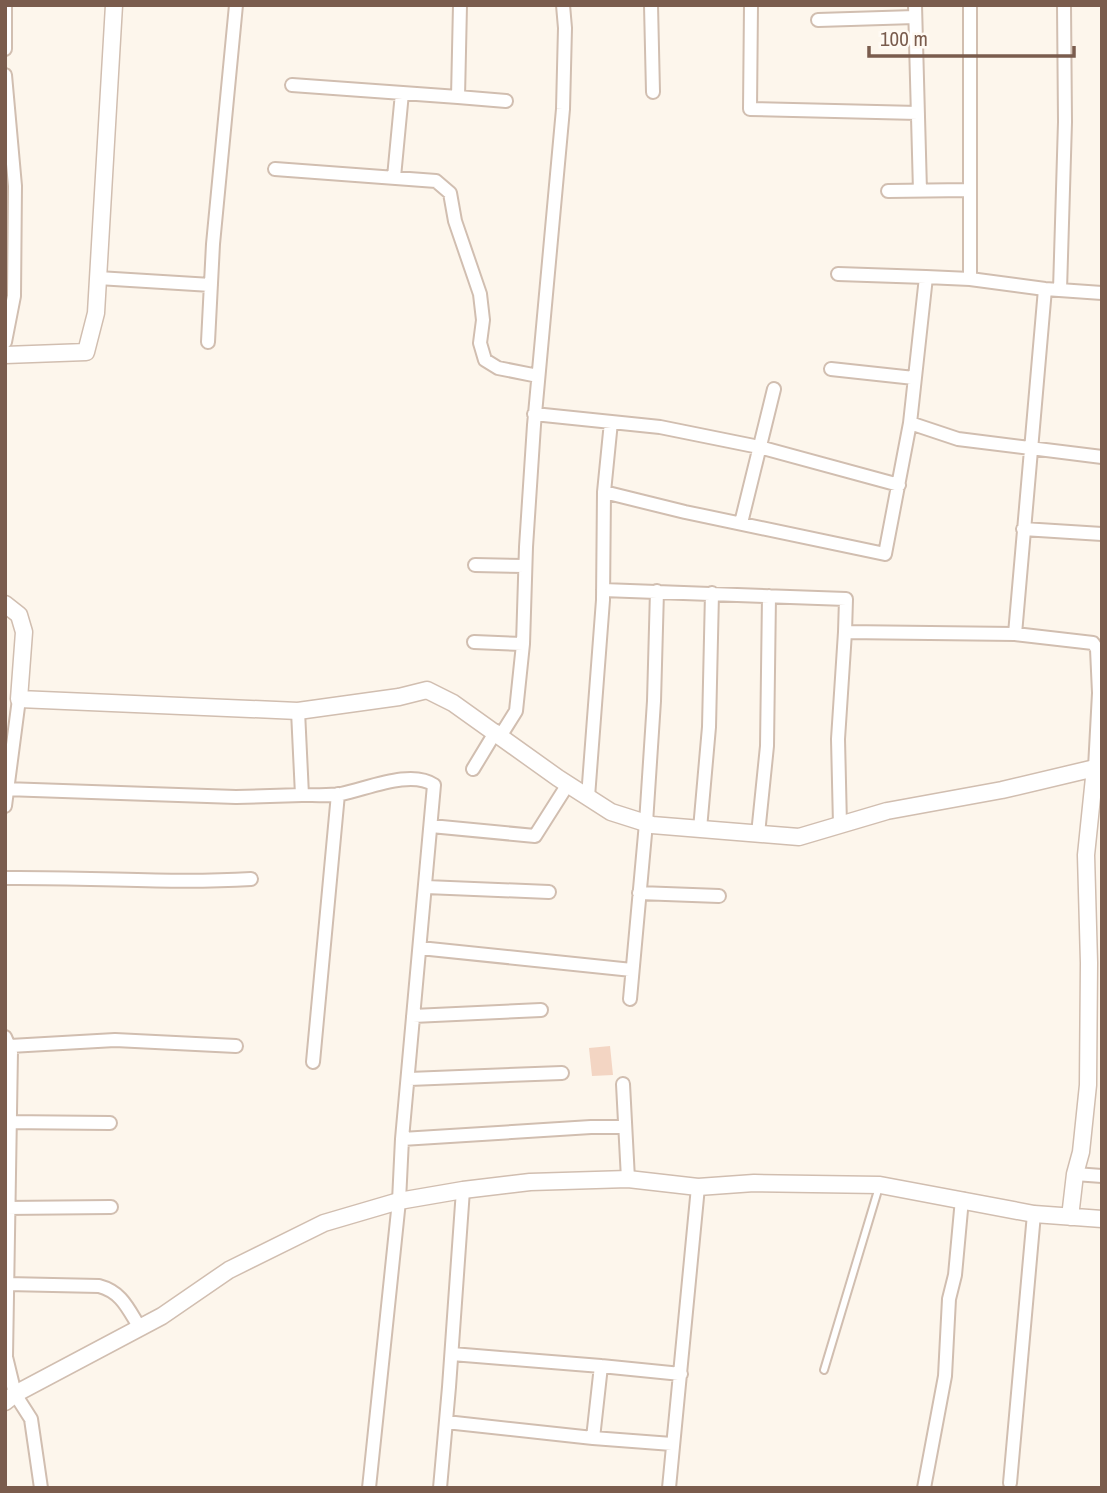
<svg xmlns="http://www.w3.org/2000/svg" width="1107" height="1493" viewBox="0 0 1107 1493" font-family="'Archivo Narrow',sans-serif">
<rect width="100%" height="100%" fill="#fdf6ec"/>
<path fill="#f3d5c3" d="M610 1046 613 1075 592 1076 589 1048Z"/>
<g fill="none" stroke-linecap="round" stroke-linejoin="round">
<defs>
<path id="service" d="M824 1370 879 1187"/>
<path id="minor" d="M651 5 653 92
M751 5 750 109 918 113
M915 5 920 191
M970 5V279L926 277 910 423 958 439 1102 457
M818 20 915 17
M5 49V5
M5 75 15 186 14 296 5 342
M292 85 458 97 460 5
M458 97 506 101
M275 169 436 181 450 193 455 221 480 294 483 320 480 343 485 360 498 368 538 376
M394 177 402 93
M888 191 968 190
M838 274 926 277
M98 278 211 285
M970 279 1045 289 1102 293
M1060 290 1065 122 1064 5
M208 342 213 244 236 5
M831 369 914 378
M534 414 660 427 759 447 899 485
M604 492 685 512 885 554 910 423
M741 523 774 389
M1023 529 1102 534
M475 565 525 566
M603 590 846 599 845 632
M1015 634 1045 289
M474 642 523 644
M298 711 302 795C315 795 329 796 341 794 367 789 411 769 434 785L402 1139 399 1201 369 1488
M501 735 516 711 523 644 526 547 534 425 563 109 565 28 563 5
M473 769 496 731
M5 789 236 797 302 795
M588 797 603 600 604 492 611 422
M5 806 19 699
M840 825 838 739 845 632 1015 634 1093 643 1097 649 1099 693 1095 768H1101
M431 826 535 836 568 784
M700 829 709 727 712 593
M758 834 767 746 769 596
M5 878C87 877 170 884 251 879
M426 887 549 892
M639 893 719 896
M420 948 632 970
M630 999 646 823 654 701 657 591
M413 1016 541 1010
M5 1037 11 1051 6 1357 15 1394 31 1419 41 1488
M10 1046 115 1040 236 1046
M313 1062 338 794
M409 1079 562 1073
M623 1084 628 1179
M5 1122 110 1123
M402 1139 591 1127H624
M1075 1174 1102 1176
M5 1208 111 1207
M7 1284 99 1286C122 1292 128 1309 140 1328
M601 1366 681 1374
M446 1422 593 1438 601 1366 452 1354
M593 1438 672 1444
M1010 1483 1034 1214
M440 1488 449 1387 463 1190
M669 1488 698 1187
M924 1488 945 1376 949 1299 955 1275 962 1199"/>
<path id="tertiary" d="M5 355 86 352 96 313 114 5
M5 604 19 615 24 632 19 699 298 711 399 697 427 690 453 703 558 778 611 812 652 825 799 837 887 811 1002 790 1095 768 1086 855 1089 963 1088 1085 1081 1152 1075 1174 1070 1217
M5 1402 15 1394 162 1316 229 1270 324 1223 399 1201 463 1190 530 1182 628 1179 698 1187 754 1183 880 1185 1034 1214 1102 1219"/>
</defs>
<use href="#service" stroke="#d1beb0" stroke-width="10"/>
<use href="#minor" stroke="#d1beb0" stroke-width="16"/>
<use href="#tertiary" stroke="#d1beb0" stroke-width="19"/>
<use href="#service" stroke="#fff" stroke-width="6"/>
<use href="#minor" stroke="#fff" stroke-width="12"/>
<use href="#tertiary" stroke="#fff" stroke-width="16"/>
</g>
<rect width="1107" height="1493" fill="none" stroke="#7a5c4d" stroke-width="14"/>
<path d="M869 46v10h205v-10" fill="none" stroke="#7a5c4d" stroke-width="3.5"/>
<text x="880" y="46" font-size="21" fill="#7a5c4d" stroke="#fffaf3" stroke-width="5" paint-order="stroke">100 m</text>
</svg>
